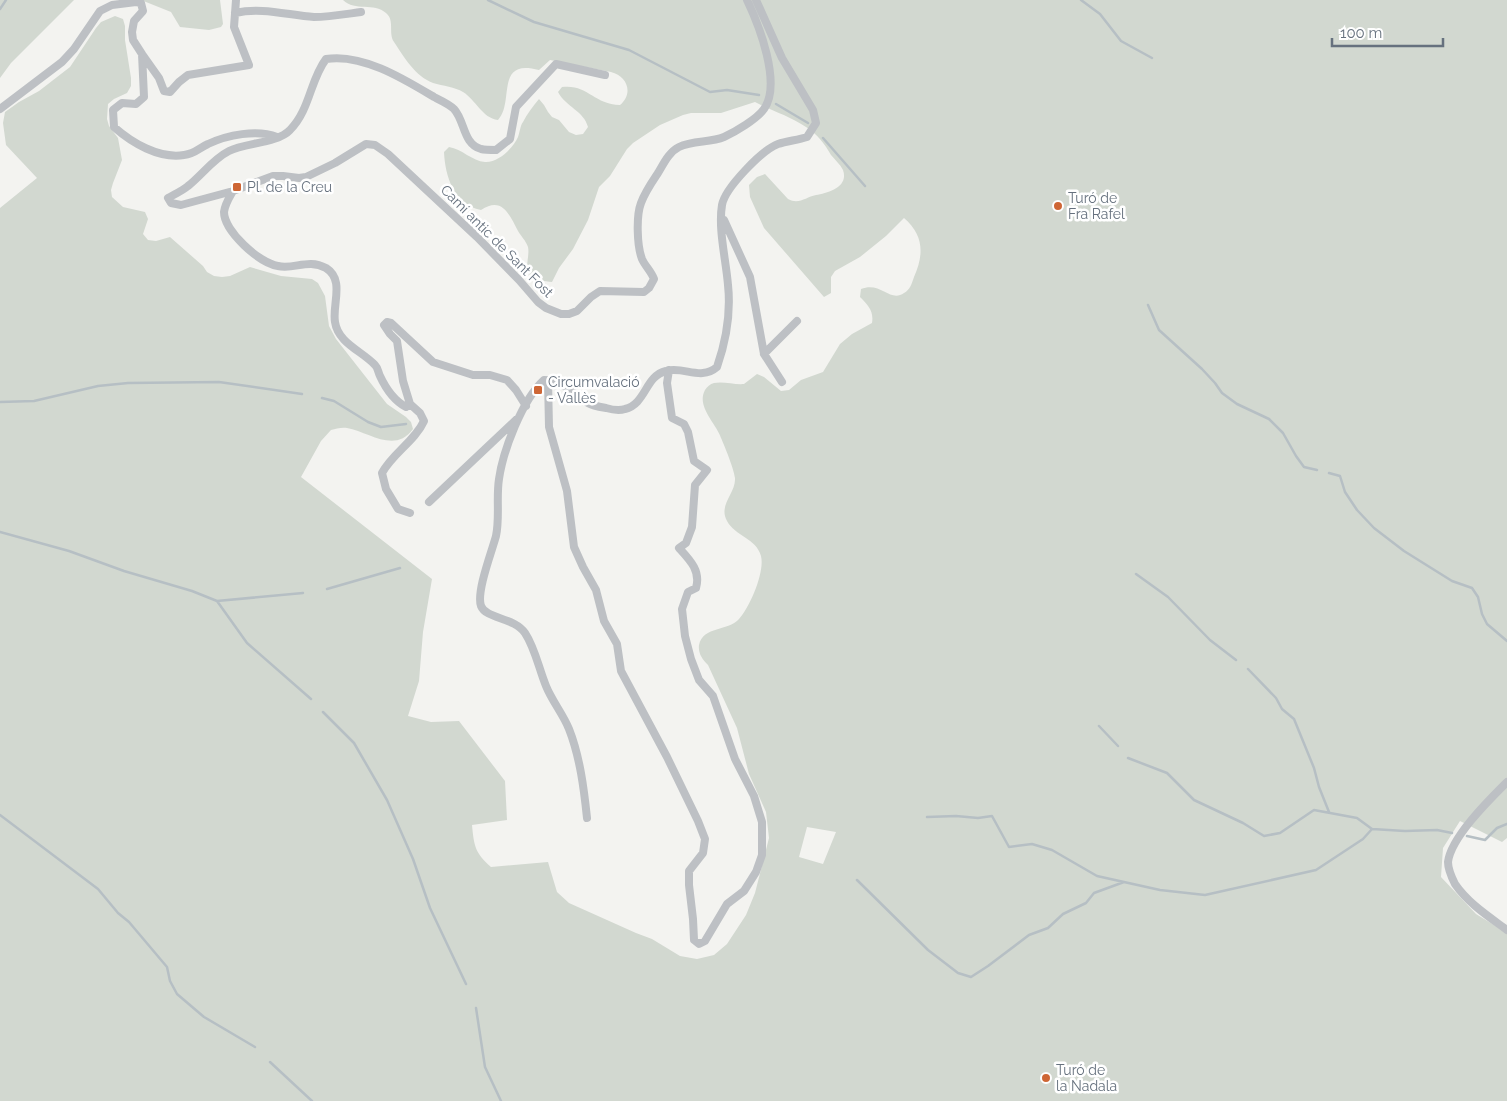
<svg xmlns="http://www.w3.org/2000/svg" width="1507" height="1101" viewBox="0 0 1507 1101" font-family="Raleway,sans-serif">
<rect width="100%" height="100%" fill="#f3f3f0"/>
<path fill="#d2d8d0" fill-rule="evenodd" d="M0 0H74L11 63 0 78Z
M141 0H220L223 24 221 27 209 30 180 27 171 12Z
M343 0H1507V838L1502 842 1460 821 1443 848 1441 877 1476 914 1507 933V1101H0V208L37 178 6 145 3 123 5 112 19 102 39 91 70 67 96 28 101 22 115 16 123 19 125 26V40L131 78V86L127 93 114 99 108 104 107 119 109 126 118 138 122 160 113 183 111 190 112 197 123 207 145 212 148 219 143 234 148 240 156 241 170 237 203 266 207 272 214 276 222 277 230 276 250 267 281 276 312 279 318 283 325 296 329 326 336 339 387 404 406 417 411 422 413 429C395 454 369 432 347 428 341 427 336 429 331 430L321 441 301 477 432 579 423 632 419 681 408 716 431 722 459 721 505 781 507 820 472 825C474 846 475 853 491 867L548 862 557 892 569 903 636 933 652 939 680 956 697 959 714 955 727 944 746 915 755 893 769 838 766 812 749 774 737 728 708 665C702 659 698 653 699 645 703 626 729 631 739 619 750 607 765 572 761 556 756 538 735 536 727 521 718 505 736 493 735 478 734 469 725 447 721 438 716 423 696 407 705 390 707 387 710 384 714 383 723 381 735 385 744 384L757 374 764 377 781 391 789 390 801 380 823 372 840 344 852 334 872 323C874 311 868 305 860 297L861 289C881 281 890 303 904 293 910 290 912 283 914 277 924 255 924 235 904 218L886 236 860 257 835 271 831 277V293L824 297 764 228 750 197 749 185 757 177 765 174 788 199C799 205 806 197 816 195 828 193 849 187 843 170 840 164 835 160 831 155 825 144 817 134 806 127 790 116 772 111 755 102L721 113H691L683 115 660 125 633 143 627 149 610 176 599 187 588 220 573 249 559 268 552 282C545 281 535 281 530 275 524 267 530 256 528 247 526 241 521 236 518 231 509 214 502 196 481 210 454 205 445 176 444 152L449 147C462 149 472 161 485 162 498 163 513 148 518 137 520 132 520 126 523 122 527 114 533 106 539 99L544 105 548 112 552 117 559 120 569 132 576 135 583 134 588 127C584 111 566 107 558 92L562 87C588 84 593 104 620 105 634 93 627 76 611 72L550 60 539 70C494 58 515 102 498 120 482 118 476 100 463 92 455 87 443 86 433 83 415 76 404 57 394 42 388 33 395 20 386 13 374 2 355 12 343 0ZM807 827 836 832 823 864 799 857Z"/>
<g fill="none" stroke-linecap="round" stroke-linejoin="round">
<path stroke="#b6bfc4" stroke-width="2.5" d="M488 0 534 22 629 50 710 92 727 90 759 95
M1081 0 1100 14 1121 41 1152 58
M0 9 6 0
M776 104 808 123
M823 138 865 186
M1148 305 1159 330 1202 369 1215 383 1222 393 1237 404 1269 419 1283 433 1296 456 1304 467 1317 470
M322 398 334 401 368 422 381 427 406 424
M0 402 34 401 98 386 128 383 219 382 302 394
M1329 473 1340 476 1345 492 1357 510 1374 528 1404 551 1452 581 1472 588 1478 597 1482 614 1487 624 1507 641
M0 532 69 551 124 571 192 591 217 601 247 643 311 699
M1136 574 1168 597 1210 640 1236 660
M327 589 400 568
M217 601 303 593
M1248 669 1276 698 1282 709 1294 719 1314 768 1319 787 1329 812
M323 712 354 743 387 800 413 859 430 908 466 984
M1099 726 1118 746
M1128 758 1167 773 1194 800 1243 823 1264 836 1280 833 1314 810 1357 818 1372 829
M0 815 98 889 118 913 129 922 167 967 170 981 177 994 204 1017 255 1047
M927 817 956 816 978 818 992 816 1009 847 1032 844 1052 850 1097 876 1160 890 1205 895 1316 870 1363 839 1372 829 1405 831 1437 830 1452 833
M1467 836 1485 840 1497 828 1507 824
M857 880 928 950 958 973 971 977 988 966 1029 935 1048 928 1063 914 1086 903 1094 893 1124 882
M476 1008 485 1067 501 1101
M270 1062 312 1101"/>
<path stroke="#bdc0c4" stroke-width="8" d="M235 13C262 7 287 15 314 17 329 17 346 14 361 12
M142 54 159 78 164 91 170 92 179 82 188 75 249 65 234 27 236 0
M605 75 556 64 516 107 510 139 496 150C491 150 485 150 481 149 463 144 465 121 454 109 449 104 440 100 434 97 404 79 362 53 326 59 310 80 310 110 290 130 278 143 245 143 229 151 213 159 202 175 188 186 182 191 175 194 168 198L171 203 181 205 233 191 273 176H283L299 178 306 177 335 163 366 144 375 145 388 154 477 237 519 280 538 302 546 308 561 314H569L577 311 591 297 600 291 644 292 649 288 654 279C651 271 645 266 642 259 637 246 636 216 641 203 645 192 652 182 658 173 664 163 669 152 679 147 693 140 710 143 724 137 735 132 757 119 764 109 782 84 759 25 747 0
M0 109 62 62 74 49 100 11 112 5 136 2 141 3 143 11 134 21 132 32 133 40 142 54 144 97 136 104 122 103 113 110 114 127C132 143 159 159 184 155 195 154 199 148 208 144 227 135 257 129 277 137
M233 191C229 198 225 204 224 212 224 231 259 263 278 266 294 270 308 258 326 268 345 280 332 304 335 322 338 343 362 351 375 365 378 368 378 372 380 376 386 389 393 400 406 407L410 404 403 381 397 341 390 334 384 325 387 322 391 323 433 362 473 375H490L507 380 516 390 526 406
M724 220 750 277 764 354 782 382
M764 354 797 321
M548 380 549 427 567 491 574 547 583 567 596 590 604 621 617 644 621 671 667 757 698 821 705 839 703 853 689 871V885L693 919 694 940 699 944 705 941 727 904 744 891 756 872 762 855V822L754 796 735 759 713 696 699 680 691 659 685 636 682 609 688 592 696 588C701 571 690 560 679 548L686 543 692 527 695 485 707 470 694 461 688 432 684 424 672 418 667 383 669 370
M429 502 517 419
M410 513 398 509 386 489 382 473C393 453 415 441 424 421L420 413 410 404
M1507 782C1490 799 1451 837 1448 862 1448 869 1452 878 1455 884 1468 903 1488 916 1507 930
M587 818C584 789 580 757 569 729 563 714 552 701 546 686 539 669 535 648 525 633 514 617 486 619 481 606 476 592 492 551 496 536 500 517 496 498 499 479 503 451 522 400 544 380 563 380 573 394 588 403 593 406 600 407 606 408 613 410 619 411 625 409 646 404 645 376 666 371 684 366 701 381 717 367 726 341 731 313 728 285 726 260 718 229 722 205 725 188 762 150 778 144 787 141 798 140 807 137L816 123 813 110 782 58 756 0"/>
</g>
<g fill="#ce6635" stroke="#fff" stroke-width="2">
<rect x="232" y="182" width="10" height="10" rx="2.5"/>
<circle cx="1058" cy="206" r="5"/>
<rect x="533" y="385" width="10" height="10" rx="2.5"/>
<circle cx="1046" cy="1078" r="5"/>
</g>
<g text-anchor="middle" stroke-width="5" stroke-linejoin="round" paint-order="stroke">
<g font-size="14" fill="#66717e" stroke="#fff" text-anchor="start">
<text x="247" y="192">Pl. de la Creu</text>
<text x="1068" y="203">Turó de<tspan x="1068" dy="16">Fra Rafel</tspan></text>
<text x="548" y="387">Circumvalació<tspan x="548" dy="16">- Vallès</tspan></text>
<text x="1056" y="1075">Turó de<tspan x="1056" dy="16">la Nadala</tspan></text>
</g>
<g font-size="14" fill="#66717e" stroke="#fff">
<text transform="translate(497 241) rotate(45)" y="5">Camí antic de Sant Fost</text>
</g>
</g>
<path d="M1332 38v8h111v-8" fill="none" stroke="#66717e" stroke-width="2.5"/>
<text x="1340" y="38" font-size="15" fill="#66717e" stroke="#ffffff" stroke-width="4" paint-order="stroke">100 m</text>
</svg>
